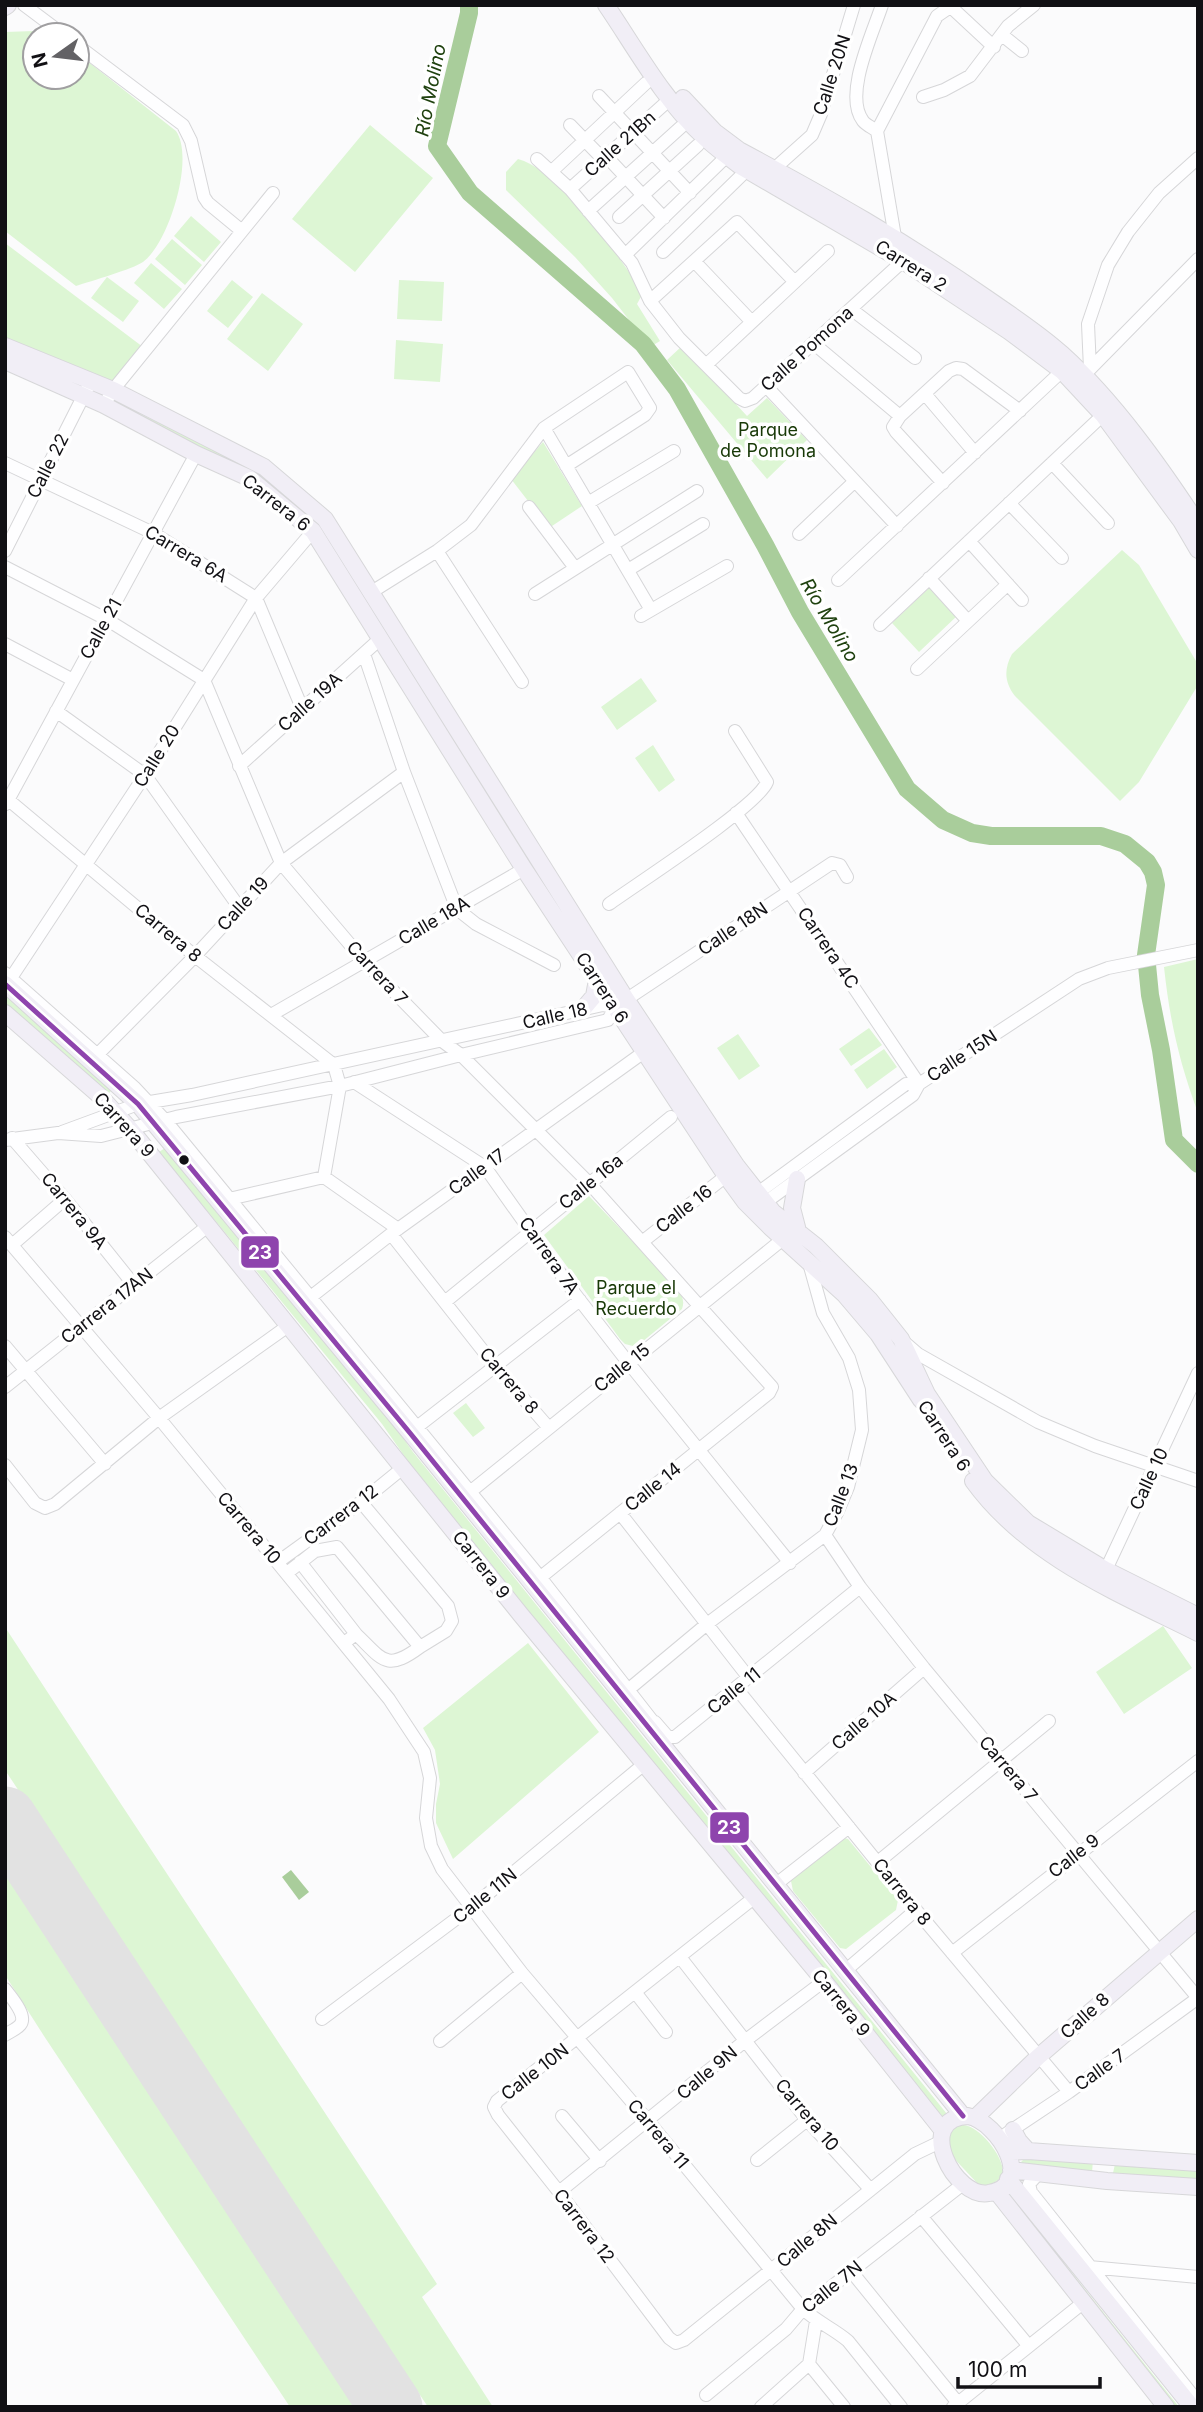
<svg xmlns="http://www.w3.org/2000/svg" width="1203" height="2412" viewBox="0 0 1203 2412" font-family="Inter,sans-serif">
<rect width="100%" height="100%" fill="#fbfbfc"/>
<path fill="#ddf6d4" d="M34 31 49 35H35V77H77V53L176 131C195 158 169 243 143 262 133 269 91 281 76 286L5 231V32Z
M370 125 433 178 355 272 292 219Z
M518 159C561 171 618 255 643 293L637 304 660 341 650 347 612 298 575 257 506 190V172Z
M191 216 221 242 204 262 174 236Z
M172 239 202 265 185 285 155 259Z
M5 243 143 347 112 385 72 366 5 338Z
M151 263 182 289 164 309 134 283Z
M107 277 139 301 123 322 91 298Z
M232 280 253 297 228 328 207 311Z
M399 280 444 282 442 321 397 319Z
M262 293 303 324 268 371 227 339Z
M396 340 443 344 440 382 394 379Z
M682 346 747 416 767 398 807 440 767 479 667 360Z
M109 400 257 467 295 496 313 517 310 518 292 497 253 472 109 403Z
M543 442 582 506 549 528 511 479Z
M1122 550 1139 565 1196 661 1198 685 1139 782 1120 801 1015 696C1004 682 1004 669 1012 654Z
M930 587 957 616 919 652 892 623Z
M641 678 657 701 617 730 601 707Z
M653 745 675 780 659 792 635 758Z
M1198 959V1113C1179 1061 1170 1022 1164 967Z
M5 992 113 1089 107 1095 5 1003Z
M869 1028 882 1045 851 1066 839 1049Z
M738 1034 760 1066 739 1080 717 1048Z
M884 1049 897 1067 867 1089 854 1070Z
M165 1148 388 1417 413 1452 947 2114 943 2117 638 1748 405 1457 382 1424 159 1152Z
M589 1196 677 1288C682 1295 685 1301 682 1309L642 1342 633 1346 625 1344 620 1339 544 1235Z
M466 1403 485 1428 473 1437 453 1413Z
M1163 1626 1192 1668 1124 1714 1096 1672Z
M5 1627C148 1847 294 2064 437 2284L422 2297 493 2407H428L5 1770Z
M528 1643 599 1732 453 1859 436 1823V1804L440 1784 435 1750 423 1728Z
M844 1838 848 1839 898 1900 896 1910 846 1949 840 1948 793 1891 791 1881Z
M5 1861 364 2407H290L44 2036 5 1975Z
M963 2125C980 2126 1005 2158 1003 2174 996 2184 988 2187 978 2184L948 2152 949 2133 956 2127Z
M1026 2157 1093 2159 1092 2173 1024 2169 1021 2162Z
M1115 2164 1198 2169V2180L1113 2173Z
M1012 2192 1024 2213 1179 2407H1171L1005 2199Z"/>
<path fill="#a9cd9b" d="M291 1870 309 1892 299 1900 282 1877Z"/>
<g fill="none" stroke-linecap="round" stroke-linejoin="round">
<path stroke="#a9cd9b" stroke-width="18" d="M469 5V13L437 146 470 193 643 344 677 389 765 545 800 612 907 789 943 820 972 833 991 836H1101L1125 844 1147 862 1153 872 1156 885 1146 955 1150 995 1161 1050 1174 1140 1198 1164"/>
<path stroke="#e2e2e2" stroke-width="63" d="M5 1818 391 2407"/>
<defs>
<path id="minor" d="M24 5 64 35
M951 7 994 47
M1002 35 1022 51
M77 45 183 125 191 141 204 197 208 203 242 231
M599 96 690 193
M923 97 944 90 970 76 1008 26 1034 5
M570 125 603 159
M877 131C873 128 866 125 863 121 843 95 873 33 882 5
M606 156 664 218
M537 159 570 189 632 263 650 301 679 338 739 398 745 401 753 398 903 261
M774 169 812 135 821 114 854 5
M552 171 646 83
M570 189 670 99
M588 211 681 127
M619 217 698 145
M895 237 877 131 937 16 953 5
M663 252 747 170
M625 255 727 156
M694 261 752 322
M650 301 737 222 795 282
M851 309 915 358
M813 343 900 416
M706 365 828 251
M1090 369 1198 259
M1084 375 1090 369 1088 324 1108 265 1128 232 1159 193 1198 158
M766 386 897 526
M925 394 975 453
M104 405 113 390 273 193
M544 428 651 610
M5 463 153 533 256 598 302 708
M1052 463 1108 523
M943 483 896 432 893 427 900 416 949 371 956 368 963 369 1020 411
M588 503 674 451
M1009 503 1062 558
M529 507 575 568
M799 534 855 481
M969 541 1022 600
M5 551 91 381
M437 551 522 682
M5 567 106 619 204 680 281 863 364 961 442 1041 461 1055 589 1183 772 1387 769 1393 531 1585
M628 570 703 524
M929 578 968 621
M838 580 1062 371
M370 593 437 551 471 525 544 428 628 372 650 408 645 415 566 466
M535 594 697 491
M641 616 727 566
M880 625 1103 415
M5 644 73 680
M364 654 404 772 457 909 476 924 554 965
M917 669 1008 584
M56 711 145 775 239 907
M239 766 381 638
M5 797 195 956 334 1065 340 1086 324 1177
M6 804 196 454
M736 813 919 1084
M609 904C638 883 758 806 767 782L735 731
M5 973 135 1088 165 1120 540 1577 658 1728
M7 984 145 775 256 598 313 531
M621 1003 832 863 840 865 847 877
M271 1015 524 869
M98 1054 195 956 281 863 404 772
M354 1082 485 1167 575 1294 627 1361 790 1563
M62 1132 138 1104 192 1095 603 1005 615 1007
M12 1138 65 1199 134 1285
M5 1140 58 1133 101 1136 176 1117 340 1086 461 1055 608 1020 615 1007
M324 1177 398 1229
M751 1198 906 1084H919L1079 979 1108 968 1198 950
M229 1199 324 1177
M759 1207 913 1095 919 1084
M391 1234 495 1366 549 1428
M5 1237 159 1418 389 1699 424 1752 430 1778 426 1818 431 1846 442 1869 522 1973 649 2122 803 2309C817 2322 834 2329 848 2341L901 2407
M642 1242 726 1176
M12 1245 65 1199
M312 1296 391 1234 644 1052
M446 1301 671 1117
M903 1341 918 1354 1038 1422 1095 1446 1198 1481
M5 1346 105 1464
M5 1387 209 1225
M417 1427 580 1300
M5 1465 35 1503 45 1508 55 1504 159 1418 288 1326
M465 1496 783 1239
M620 1513 749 1678
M825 1535 860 1587 924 1668 1198 1998 1069 2092 1006 2134
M278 1562 361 1502 404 1467
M300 1562 356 1634 344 1643
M287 1573 315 1551 337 1547 420 1647 446 1631 452 1621 448 1606 361 1502
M1103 1576 1198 1373
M356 1634C383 1660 386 1672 420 1647
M629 1689 707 1624 825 1535 837 1513 848 1487 862 1430 859 1390 849 1358 823 1313 809 1263
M737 1689 916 1910 1069 2092
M655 1722 668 1737H675L860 1587
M804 1773 924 1668
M878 1862 1049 1721
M775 1885 849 1827
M755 1897 497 2101 494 2107 498 2115 559 2192 669 2338 676 2343 684 2340 915 2154 940 2142
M952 1953 1198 1761
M680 1957 807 2120 870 2189
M845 1971 916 1910
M5 1989C11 1997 28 2016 20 2025 17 2029 9 2032 5 2035
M635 1992 666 2032
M322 2019 472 1907 643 1765
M440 2041 522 1973
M562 2116 600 2161
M757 2160 807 2120
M1039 2173 1029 2184 1031 2192 1198 2402
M559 2192 746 2040 824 1981
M921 2216 1028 2345
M1089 2267 1198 2277
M851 2271 958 2403
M809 2364 844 2407
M706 2395 786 2329 803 2309 963 2184
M761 2407 809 2364 816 2321
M953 2407 1084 2302"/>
<path id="major" d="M606 5C636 49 663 99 702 135 713 146 727 156 740 166L903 261 1010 332 1062 371 1103 415 1181 521 1198 550
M5 7 8 5
M683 98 715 132 739 150C825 196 906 242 985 297 1011 315 1039 333 1062 354 1114 401 1160 466 1198 524
M5 346 113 390 264 467 325 519 626 999 736 1165 773 1212 816 1246 870 1300 901 1339 927 1394 985 1481 1028 1523 1106 1570 1198 1616
M5 361 104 405 196 454 249 478 313 531 524 869 726 1176 745 1202 770 1227 844 1294 878 1334 921 1400
M5 984 138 1104 410 1433 963 2116
M583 1009 594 996 597 980
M5 1013 100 1096 131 1130 521 1615 824 1981 943 2131
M797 1179 792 1208 798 1231
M973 1481C1027 1556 1118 1593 1198 1633
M968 2116C999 2122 1036 2185 989 2193 955 2200 913 2118 968 2116Z
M975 2118 1038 2057 1198 1919
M1013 2130 1019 2141 1028 2151
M1007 2152 1028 2151 1198 2163
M1011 2170 1107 2181 1198 2187
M1008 2179 1192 2407
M996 2191 1166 2407"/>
</defs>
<use href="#minor" stroke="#d6d6d8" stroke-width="14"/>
<use href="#major" stroke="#d7d7d9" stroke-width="18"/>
<use href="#minor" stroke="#fefeff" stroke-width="12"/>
<use href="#major" stroke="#f1eef6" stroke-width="16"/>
<defs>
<path id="bus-1" d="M5 984 138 1104 410 1433 963 2116"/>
</defs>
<use href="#bus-1" stroke="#fff" stroke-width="10"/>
<use href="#bus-1" stroke="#8e44ad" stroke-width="5"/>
</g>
<circle fill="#111014" stroke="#fff" stroke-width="2.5" cx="184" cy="1160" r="6"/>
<g text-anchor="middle" stroke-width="7" stroke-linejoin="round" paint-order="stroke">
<g font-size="18" fill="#111014" stroke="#fff">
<text transform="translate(832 75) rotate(-72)" y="6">Calle 20N</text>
<text transform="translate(620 144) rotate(-42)" y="6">Calle 21Bn</text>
<text transform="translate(911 266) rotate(32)" y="6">Carrera 2</text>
<text transform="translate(807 349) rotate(-42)" y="6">Calle Pomona</text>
<text transform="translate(48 466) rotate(-63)" y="6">Calle 22</text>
<text transform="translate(276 503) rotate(38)" y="6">Carrera 6</text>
<text transform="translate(186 554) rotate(31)" y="6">Carrera 6A</text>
<text transform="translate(101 629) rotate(-61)" y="6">Calle 21</text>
<text transform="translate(310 702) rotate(-42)" y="6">Calle 19A</text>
<text transform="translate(157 756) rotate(-58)" y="6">Calle 20</text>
<text transform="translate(243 904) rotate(-47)" y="6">Calle 19</text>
<text transform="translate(434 921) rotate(-30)" y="6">Calle 18A</text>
<text transform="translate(733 929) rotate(-34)" y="6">Calle 18N</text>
<text transform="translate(168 933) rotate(40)" y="6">Carrera 8</text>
<text transform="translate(828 948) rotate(56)" y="6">Carrera 4C</text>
<text transform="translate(377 973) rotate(47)" y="6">Carrera 7</text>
<text transform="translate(602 988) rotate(57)" y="6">Carrera 6</text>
<text transform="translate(555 1016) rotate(-13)" y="6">Calle 18</text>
<text transform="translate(962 1056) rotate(-33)" y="6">Calle 15N</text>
<text transform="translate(124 1125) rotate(48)" y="6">Carrera 9</text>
<text transform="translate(477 1172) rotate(-36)" y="6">Calle 17</text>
<text transform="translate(591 1182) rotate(-39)" y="6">Calle 16a</text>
<text transform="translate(684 1209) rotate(-38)" y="6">Calle 16</text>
<text transform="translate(74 1211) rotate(51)" y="6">Carrera 9A</text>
<text transform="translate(549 1256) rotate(55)" y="6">Carrera 7A</text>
<text transform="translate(107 1306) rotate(-38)" y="6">Carrera 17AN</text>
<text transform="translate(622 1368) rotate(-39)" y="6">Calle 15</text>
<text transform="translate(509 1381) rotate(50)" y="6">Carrera 8</text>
<text transform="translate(944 1436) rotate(57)" y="6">Carrera 6</text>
<text transform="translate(1149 1479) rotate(-65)" y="6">Calle 10</text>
<text transform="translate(653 1487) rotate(-39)" y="6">Calle 14</text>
<text transform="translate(841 1495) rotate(-69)" y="6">Calle 13</text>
<text transform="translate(341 1515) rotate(-37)" y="6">Carrera 12</text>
<text transform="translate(249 1528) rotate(50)" y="6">Carrera 10</text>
<text transform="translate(481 1565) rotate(52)" y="6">Carrera 9</text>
<text transform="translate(734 1691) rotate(-39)" y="6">Calle 11</text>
<text transform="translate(864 1721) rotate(-41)" y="6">Calle 10A</text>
<text transform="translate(1008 1769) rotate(50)" y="6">Carrera 7</text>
<text transform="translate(1074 1856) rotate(-38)" y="6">Calle 9</text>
<text transform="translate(902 1892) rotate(51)" y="6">Carrera 8</text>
<text transform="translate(485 1896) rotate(-39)" y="6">Calle 11N</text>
<text transform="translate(841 2003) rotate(51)" y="6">Carrera 9</text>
<text transform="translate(1085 2016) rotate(-42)" y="6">Calle 8</text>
<text transform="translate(1100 2070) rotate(-36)" y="6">Calle 7</text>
<text transform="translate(535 2072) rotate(-38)" y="6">Calle 10N</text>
<text transform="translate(707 2073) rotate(-40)" y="6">Calle 9N</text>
<text transform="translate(807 2115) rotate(50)" y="6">Carrera 10</text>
<text transform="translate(658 2134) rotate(50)" y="6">Carrera 11</text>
<text transform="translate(584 2226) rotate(53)" y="6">Carrera 12</text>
<text transform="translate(807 2241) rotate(-40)" y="6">Calle 8N</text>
<text transform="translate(832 2287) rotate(-39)" y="6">Calle 7N</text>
</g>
<g font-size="18" fill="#183907" stroke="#fff">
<text x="768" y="436">Parque<tspan x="768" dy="21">de Pomona</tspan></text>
<text x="636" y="1294">Parque el<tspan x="636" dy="21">Recuerdo</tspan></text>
</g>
<g font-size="19" font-style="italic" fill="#1f410f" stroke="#fff">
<text transform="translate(430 90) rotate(-79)" y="7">Río Molino</text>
<text transform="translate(830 620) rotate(59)" y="7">Río Molino</text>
</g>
</g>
<g stroke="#fff" stroke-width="2.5">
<rect x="240" y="1235" width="40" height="34" rx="7" fill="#8e44ad"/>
<rect x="709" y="1811" width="41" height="33" rx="7" fill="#8e44ad"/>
</g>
<g font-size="19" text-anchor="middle" font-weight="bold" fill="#fff">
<text x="260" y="1259">23</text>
<text x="729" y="1834">23</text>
</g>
<rect width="1203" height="2412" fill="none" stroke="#111014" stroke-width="14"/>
<g transform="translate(56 56) rotate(256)"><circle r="33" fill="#ffffff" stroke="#a09fa1" stroke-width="2"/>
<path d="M0-5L12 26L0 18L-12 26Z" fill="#636265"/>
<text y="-10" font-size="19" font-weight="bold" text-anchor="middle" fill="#111014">N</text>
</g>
<path d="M958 2377v10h142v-10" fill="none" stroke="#111014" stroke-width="3.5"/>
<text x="968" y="2377" font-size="21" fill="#111014" stroke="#ffffff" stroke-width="5" paint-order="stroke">100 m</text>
</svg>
